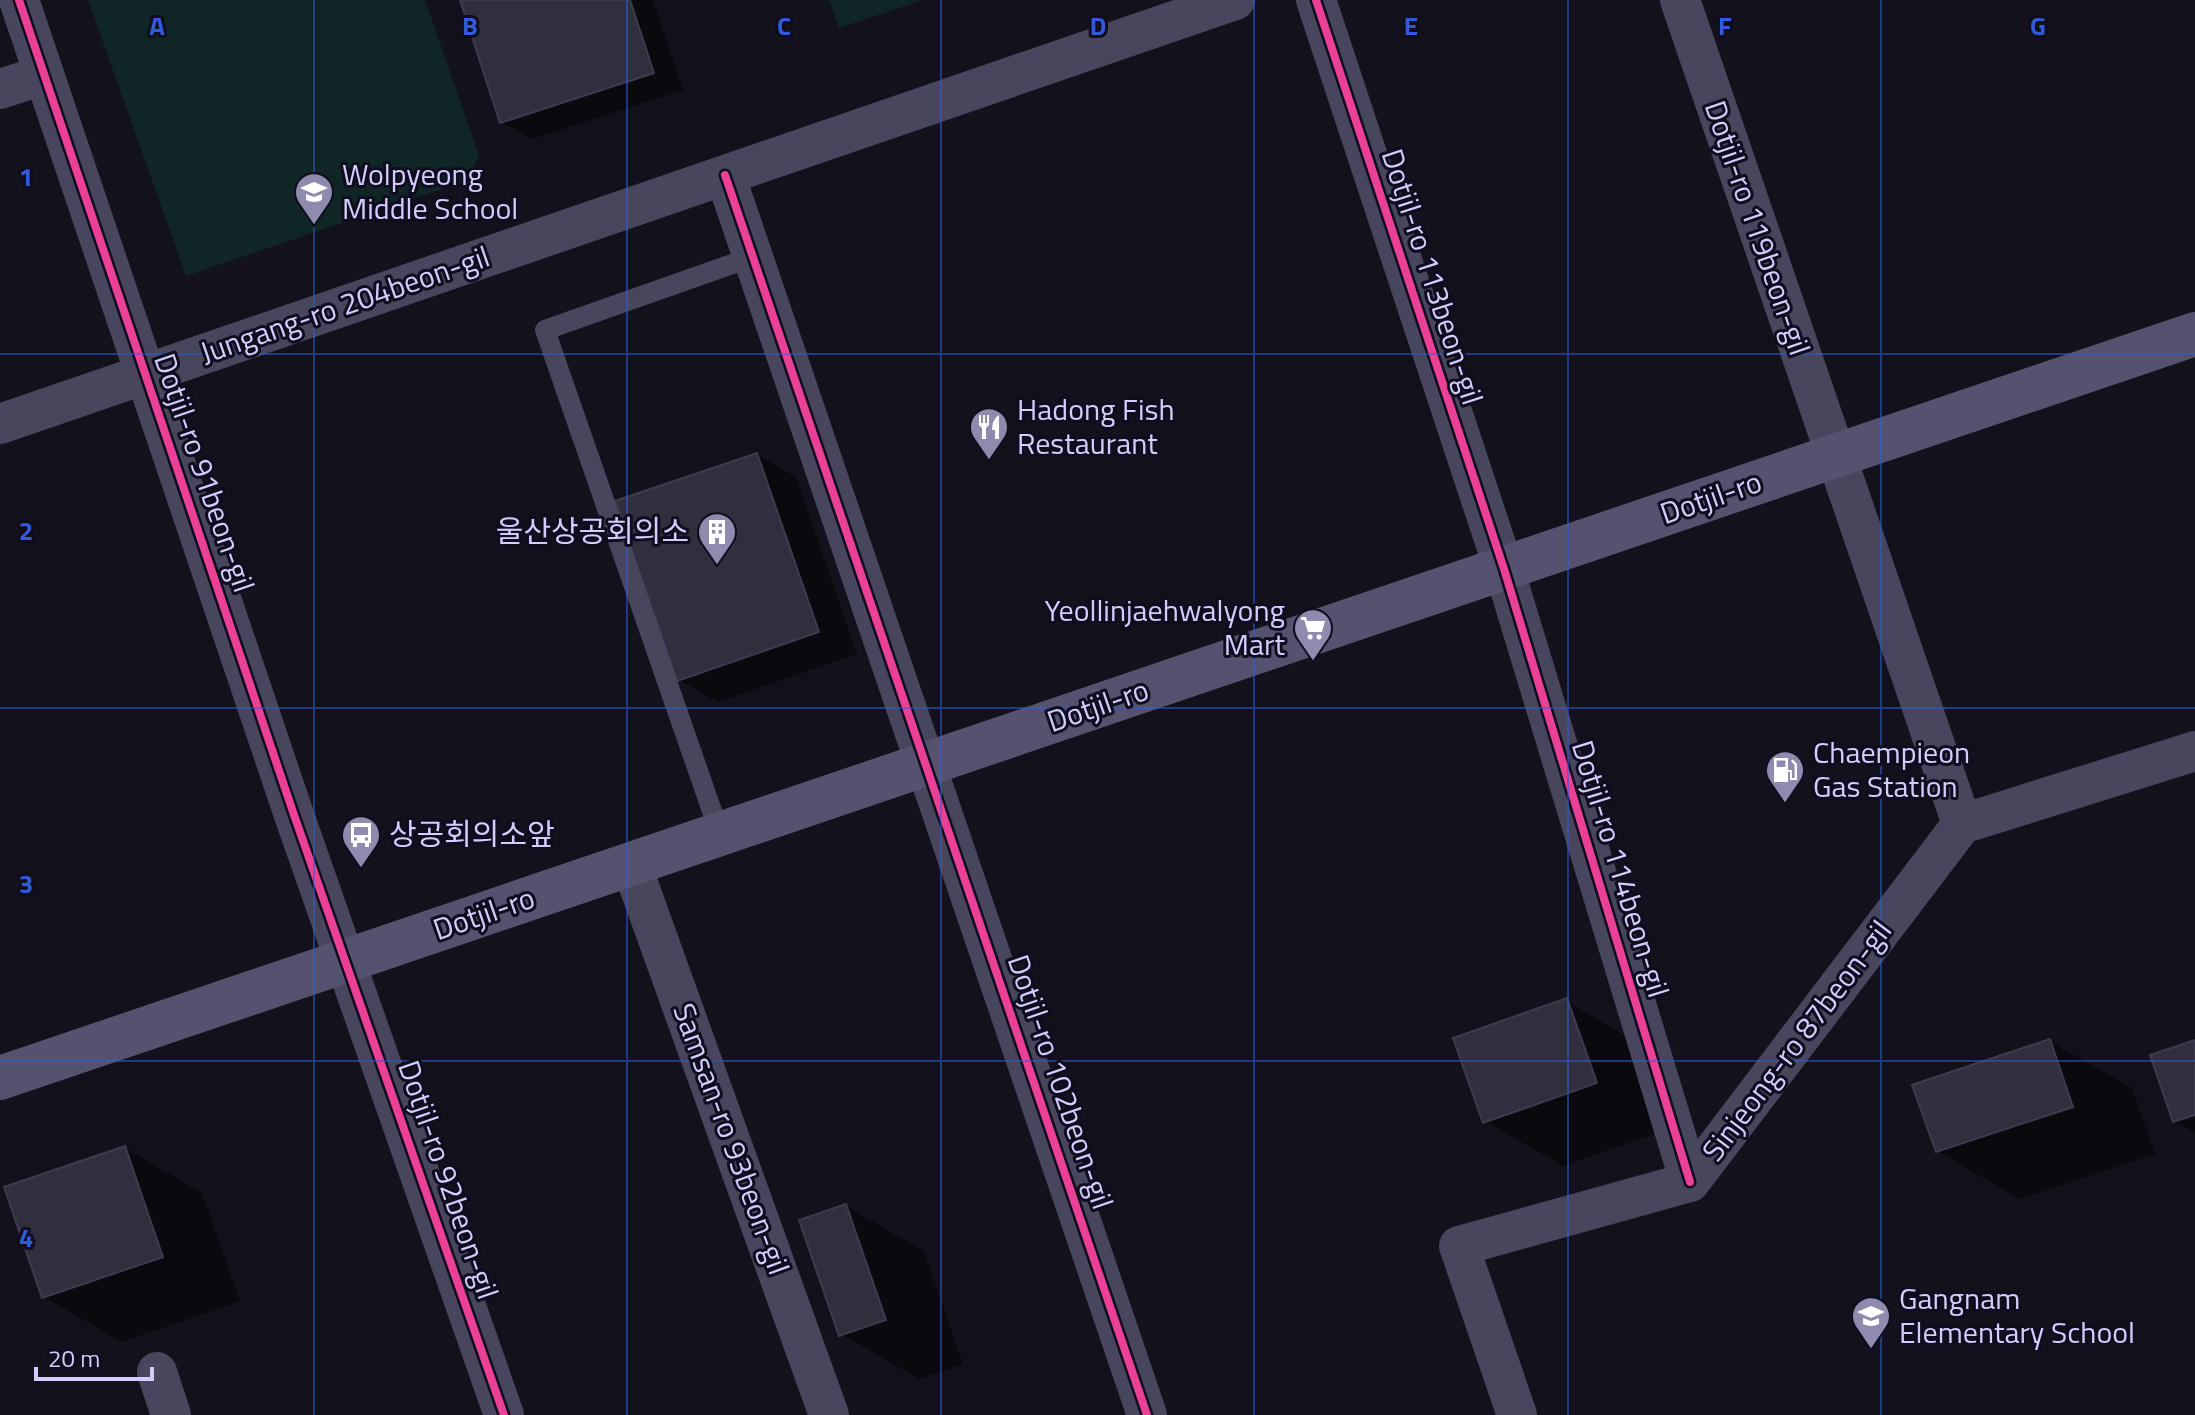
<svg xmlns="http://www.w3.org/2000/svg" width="2195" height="1415" viewBox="0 0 2195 1415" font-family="'Titillium Web','Noto Sans KR',sans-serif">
<rect width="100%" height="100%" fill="#13111b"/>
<path fill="#102525" d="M88 0H425L479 155 468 180 186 276Z
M829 0H923L839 28Z"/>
<path fill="#0007" d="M462 0H653L683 90 532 139 502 122Z
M757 455 796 477 857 654 718 702 679 680Z
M1566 1001 1644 1046 1674 1127 1563 1166 1485 1121Z
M2050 1041 2132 1088 2155 1154 2020 1199 1937 1151Z
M2195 1042V1133L2174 1121Z
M125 1148 202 1193 240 1301 122 1342 44 1297Z
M846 1206 924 1251 963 1364 919 1379 841 1334Z"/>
<path fill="#312f3d" stroke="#3e3b4e" stroke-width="2" d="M460 0H630L654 73 500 123Z
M757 453 819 632 677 681 615 501Z
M1567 998 1597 1083 1483 1123 1453 1038Z
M2050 1039 2073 1107 1936 1152 1912 1085Z
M2195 1040V1115L2173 1122 2150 1055Z
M125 1146 163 1257 42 1298 4 1187Z
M846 1204 886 1320 839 1336 799 1220Z"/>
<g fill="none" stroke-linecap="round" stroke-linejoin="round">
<path stroke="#47465c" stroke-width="20" d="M720 834 545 330 752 257"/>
<path stroke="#47465c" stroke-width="40" d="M19 0 293 812 504 1415
M1316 0 1504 569 1690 1182
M1680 0 1962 824
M0 89 44 75
M725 175 1147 1415
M0 424 1235 0
M631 864 829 1415
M157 1372 171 1415
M1517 1415 1459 1246 1690 1182 1962 824 2195 751"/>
<path stroke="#54526e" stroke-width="44" d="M0 1078 2195 334"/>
<defs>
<path id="cycleway" d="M19 0 293 812 504 1415
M1316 0 1504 569 1690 1182
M725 175 1147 1415"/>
</defs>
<use href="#cycleway" stroke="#100d1f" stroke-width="13"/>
<use href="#cycleway" stroke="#ea4096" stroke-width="8"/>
</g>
<path fill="none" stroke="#2f5bdc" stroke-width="2" stroke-opacity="0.55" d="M314 0V1415M627 0V1415M941 0V1415M1254 0V1415M1568 0V1415M1881 0V1415M0 354H2195M0 708H2195M0 1061H2195"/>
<defs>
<symbol id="school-pin" viewBox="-11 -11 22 30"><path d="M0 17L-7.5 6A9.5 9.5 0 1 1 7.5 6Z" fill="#8f8bae" stroke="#100d1f"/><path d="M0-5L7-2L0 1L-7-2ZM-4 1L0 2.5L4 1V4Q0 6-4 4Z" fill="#fff"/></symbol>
<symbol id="restaurant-pin" viewBox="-11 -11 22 30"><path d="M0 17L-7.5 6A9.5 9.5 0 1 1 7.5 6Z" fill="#8f8bae" stroke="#100d1f"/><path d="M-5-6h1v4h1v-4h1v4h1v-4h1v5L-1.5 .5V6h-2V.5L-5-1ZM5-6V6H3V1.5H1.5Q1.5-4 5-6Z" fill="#fff"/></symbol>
<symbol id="building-pin" viewBox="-11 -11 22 30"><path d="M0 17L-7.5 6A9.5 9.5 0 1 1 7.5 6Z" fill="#8f8bae" stroke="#100d1f"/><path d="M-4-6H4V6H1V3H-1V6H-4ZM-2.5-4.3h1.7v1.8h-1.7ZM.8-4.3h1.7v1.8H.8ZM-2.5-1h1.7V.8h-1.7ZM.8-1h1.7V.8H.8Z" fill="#fff"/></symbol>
<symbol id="supermarket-pin" viewBox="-11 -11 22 30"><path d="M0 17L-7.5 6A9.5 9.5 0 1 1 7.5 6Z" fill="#8f8bae" stroke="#100d1f"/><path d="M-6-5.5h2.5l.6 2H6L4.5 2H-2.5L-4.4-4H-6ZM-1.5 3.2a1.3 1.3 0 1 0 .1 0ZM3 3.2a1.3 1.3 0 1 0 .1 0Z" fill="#fff"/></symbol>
<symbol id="fuel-pin" viewBox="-11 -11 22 30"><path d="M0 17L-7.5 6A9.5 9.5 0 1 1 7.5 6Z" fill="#8f8bae" stroke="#100d1f"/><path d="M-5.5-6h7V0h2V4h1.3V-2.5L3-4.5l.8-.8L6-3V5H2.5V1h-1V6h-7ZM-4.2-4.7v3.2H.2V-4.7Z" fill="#fff"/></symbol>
<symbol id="bus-pin" viewBox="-11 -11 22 30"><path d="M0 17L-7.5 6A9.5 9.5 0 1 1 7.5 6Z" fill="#8f8bae" stroke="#100d1f"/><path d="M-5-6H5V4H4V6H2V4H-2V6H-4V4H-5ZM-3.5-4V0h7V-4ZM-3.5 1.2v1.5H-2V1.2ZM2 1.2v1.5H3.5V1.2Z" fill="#fff"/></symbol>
</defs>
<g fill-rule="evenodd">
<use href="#school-pin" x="292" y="170" width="44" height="60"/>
<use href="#restaurant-pin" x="967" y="405" width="44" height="60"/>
<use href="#building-pin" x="695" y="510" width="44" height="60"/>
<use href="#supermarket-pin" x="1291" y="606" width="44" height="60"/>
<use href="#fuel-pin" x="1763" y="748" width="44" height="60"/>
<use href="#bus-pin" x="339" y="813" width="44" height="60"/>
<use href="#school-pin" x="1849" y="1294" width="44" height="60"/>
</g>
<g text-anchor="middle" stroke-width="6" stroke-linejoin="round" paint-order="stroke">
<g font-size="30" fill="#d2cdfd" stroke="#100d1f" text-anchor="start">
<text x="342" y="185">Wolpyeong<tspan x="342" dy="34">Middle School</tspan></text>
<text x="1017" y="420">Hadong Fish<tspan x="1017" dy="34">Restaurant</tspan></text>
<text x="689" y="542" text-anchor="end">울산상공회의소</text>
<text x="1285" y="621" text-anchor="end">Yeollinjaehwalyong<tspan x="1285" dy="34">Mart</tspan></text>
<text x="1813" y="763">Chaempieon<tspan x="1813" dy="34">Gas Station</tspan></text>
<text x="389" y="845">상공회의소앞</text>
<text x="1899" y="1309">Gangnam<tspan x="1899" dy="34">Elementary School</tspan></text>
</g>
<g font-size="30" fill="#d2cdfd" stroke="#100d1f">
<text transform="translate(1757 228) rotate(71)" y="10">Dotjil-ro 119beon-gil</text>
<text transform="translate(1432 277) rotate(72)" y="10">Dotjil-ro 113beon-gil</text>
<text transform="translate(345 305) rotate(-19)" y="10">Jungang-ro 204beon-gil</text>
<text transform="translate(204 473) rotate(71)" y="10">Dotjil-ro 91beon-gil</text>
<text transform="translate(1711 498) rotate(-19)" y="10">Dotjil-ro</text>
<text transform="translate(1098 706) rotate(-19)" y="10">Dotjil-ro</text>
<text transform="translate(1620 869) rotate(73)" y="10">Dotjil-ro 114beon-gil</text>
<text transform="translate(484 914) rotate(-19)" y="10">Dotjil-ro</text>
<text transform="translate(1797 1041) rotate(-53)" y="10">Sinjeong-ro 87beon-gil</text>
<text transform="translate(1060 1082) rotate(71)" y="10">Dotjil-ro 102beon-gil</text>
<text transform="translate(731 1139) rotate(70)" y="10">Samsan-ro 93beon-gil</text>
<text transform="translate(448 1180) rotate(71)" y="10">Dotjil-ro 92beon-gil</text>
</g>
</g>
<g font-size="26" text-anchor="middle" font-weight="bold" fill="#2f5bdc" stroke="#100d1f" stroke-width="6" stroke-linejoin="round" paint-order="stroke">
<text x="157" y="35">A</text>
<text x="470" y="35">B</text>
<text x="784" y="35">C</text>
<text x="1098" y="35">D</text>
<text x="1411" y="35">E</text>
<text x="1725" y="35">F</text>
<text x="2038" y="35">G</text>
<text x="26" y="186">1</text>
<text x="26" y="540">2</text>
<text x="26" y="893">3</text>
<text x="26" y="1247">4</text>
</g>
<path d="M36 1367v12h116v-12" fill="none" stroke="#d2cdfd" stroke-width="4"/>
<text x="48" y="1367" font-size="24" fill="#d2cdfd" stroke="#100d1f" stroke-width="6" paint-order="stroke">20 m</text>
</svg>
